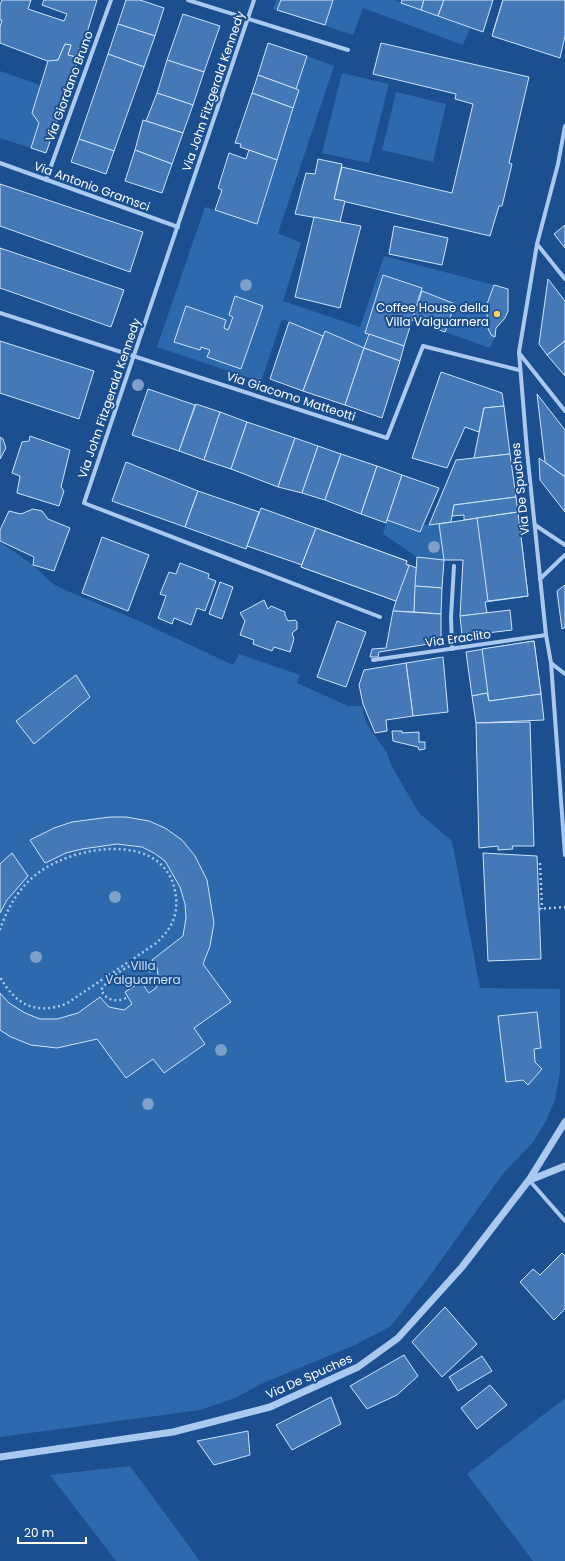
<svg xmlns="http://www.w3.org/2000/svg" width="565" height="1561" viewBox="0 0 565 1561" font-family="Poppins,sans-serif">
<rect width="100%" height="100%" fill="#1b4f8f"/>
<g fill="#2e69ad">
<path d="M276,0H394L470,28L463,45L363,8L353,35L273,9Z"/>
<path d="M307,56L334,66L278,233L301,243L283,301L360,327L384,256L494,285C488,299 479,328 495,337L490,348L445,332L454,304L422,291V287L383,275L364,348L326,331L323,336L282,319L261,382L157,347L205,207L257,223L293,108L299,90L296,89Z"/>
<path d="M0,71L40,85L32,113L39,123L31,148L0,138Z"/>
<path d="M342,73L389,84L369,163L322,153Z"/>
<path d="M396,92L446,104L433,162L382,150Z"/>
<path d="M387,520L420,532L424,525L439,524L444,560L417,557L383,534Z"/>
<path d="M0,542L33,565L53,584L65,590L139,621L233,665L239,654L300,675L297,683L348,706H362L366,723L387,753L391,765L419,813L452,841L480,988L560,989V1072L555,1100L546,1121L533,1142L502,1175L429,1277L391,1326L357,1344L261,1384L235,1398L200,1410L0,1437Z"/>
<path d="M565,1398V1561H533L467,1474Z"/>
<path d="M130,1466L200,1561H116L50,1475Z"/>
</g>
<g fill="#4478b7" stroke="#cfe3fa">
<path d="M2,0H31L28,9L64,21L67,14L42,5L44,0H97L82,49L79,48L76,57L68,55L71,45L65,44L58,60L50,62L0,43V27L2,20H0V5Z"/>
<path d="M126,0H140L164,8L155,36L118,24Z"/>
<path d="M281,0H333L325,25L277,10Z"/>
<path d="M402,0H424L421,10L401,3Z"/>
<path d="M424,0H444L438,16L421,10Z"/>
<path d="M444,0H493L483,32L438,16Z"/>
<path d="M503,0H565V8L551,50L493,32Z"/>
<path d="M503,0H565V36L560,58L492,36Z"/>
<path d="M183,14L220,26L204,72L167,60Z"/>
<path d="M118,24L155,36L144,67L108,54Z"/>
<path d="M268,43L307,56L296,89L258,75Z"/>
<path d="M381,43L529,77L509,163L512,164L502,206H499L490,236L334,199L342,167L452,193L473,104L455,99L456,94L373,74Z"/>
<path d="M65,44L71,45L68,55L76,57L79,48L82,49L46,153L31,148L39,123L32,113L48,61L58,60Z"/>
<path d="M108,54L144,67L114,151L79,139Z"/>
<path d="M167,60L204,72L193,105L157,93Z"/>
<path d="M258,75L299,90L293,108L252,93Z"/>
<path d="M157,93L193,105L183,133L146,121Z"/>
<path d="M252,93L293,108L277,160L240,147L241,144L235,143Z"/>
<path d="M143,120L183,133L172,164L135,150Z"/>
<path d="M79,139L114,151L106,174L71,162Z"/>
<path d="M135,150L172,164L162,193L125,181Z"/>
<path d="M249,150L277,160L257,224L215,210L222,190L218,188L229,153L246,159Z"/>
<path d="M318,159L342,164L334,199L345,201L340,222L295,214L306,173L315,174Z"/>
<path d="M0,184L143,232L130,272L0,226Z"/>
<path d="M314,217L361,226L340,308L295,297Z"/>
<path d="M565,225V248L554,234Z"/>
<path d="M394,226L448,238L442,265L389,254Z"/>
<path d="M0,248L124,290L111,327L0,288Z"/>
<path d="M383,275L422,288L404,346L365,333Z"/>
<path d="M548,279L565,301V341L547,355L539,344Z"/>
<path d="M494,285L508,289V311L505,318L496,328L495,337L491,335L487,326V304Z"/>
<path d="M422,291L455,304L445,332L412,320Z"/>
<path d="M235,296L263,306L241,369L207,357L210,350L201,347L200,350L174,342L186,306L226,320L224,328L228,330L233,317L229,315Z"/>
<path d="M289,322L323,336L303,391L270,379Z"/>
<path d="M325,331L364,348L345,405L303,391Z"/>
<path d="M369,334L404,346L400,361L364,348Z"/>
<path d="M0,341L94,371L79,419L0,393Z"/>
<path d="M565,341V376L547,355Z"/>
<path d="M364,348L400,361L382,418L345,405Z"/>
<path d="M441,372L502,393L504,406L484,408L479,432L465,427L447,468L412,458Z"/>
<path d="M148,389L195,405L179,451L132,435Z"/>
<path d="M537,394L565,430V477L545,462Z"/>
<path d="M196,404L220,412L204,460L179,451Z"/>
<path d="M504,406L510,454L474,458L484,408Z"/>
<path d="M220,412L247,422L231,469L204,460Z"/>
<path d="M247,422L295,438L278,487L231,469Z"/>
<path d="M30,436L70,450L61,487L64,491L59,506L17,493L20,476L12,473L22,442L29,441Z"/>
<path d="M0,437L3,439L6,448L0,459Z"/>
<path d="M295,438L318,446L302,493L278,487Z"/>
<path d="M318,446L341,454L325,500L302,493Z"/>
<path d="M341,454L377,466L361,514L325,500Z"/>
<path d="M510,454L516,497L454,505L451,522L429,525L456,460Z"/>
<path d="M539,458L565,477V512L540,480Z"/>
<path d="M126,462L198,491L185,527L112,501Z"/>
<path d="M377,466L402,475L386,523L361,514Z"/>
<path d="M402,475L439,488L420,532L387,520Z"/>
<path d="M198,491L259,512L246,549L185,527Z"/>
<path d="M516,497L518,512L464,520V515L452,516L454,505Z"/>
<path d="M261,508L316,528L302,565L247,546Z"/>
<path d="M33,509L42,511L48,519L70,528L54,571L33,565L34,557L0,541V530L9,511L21,514Z"/>
<path d="M518,512L528,596L485,602L487,613L460,616L463,560H444L439,524Z"/>
<path d="M518,512L528,596L488,601L477,518Z"/>
<path d="M316,528L407,561L406,564L417,568L414,612L393,611L396,601L301,567Z"/>
<path d="M316,528L407,561L406,564L409,566L396,601L301,567Z"/>
<path d="M102,537L149,555L128,611L82,593Z"/>
<path d="M417,557L444,560L442,588L415,586Z"/>
<path d="M180,563L209,574L208,578L216,581L205,611L197,608L191,625L174,618L172,624L158,618L166,596L160,594L169,572L176,574Z"/>
<path d="M220,582L233,587L222,619L209,614Z"/>
<path d="M565,585V627L562,629L557,591Z"/>
<path d="M415,586L442,588L441,614L414,612Z"/>
<path d="M264,600L268,609L271,606L285,612V615L288,621L295,620L297,622V629L292,633L294,639L290,652L274,647L272,651L253,644L254,640L240,635L245,621L240,613Z"/>
<path d="M510,610L512,630L462,636L460,616Z"/>
<path d="M393,611L441,614V642L379,652L378,657H370L372,649L386,648Z"/>
<path d="M337,621L366,632L346,687L317,677Z"/>
<path d="M534,641L541,694L489,701L487,693L472,696L466,652Z"/>
<path d="M534,641L541,694L489,701L482,649Z"/>
<path d="M443,657L448,712L413,716L406,663Z"/>
<path d="M406,663L413,716L386,720L387,731L375,733L363,704L359,685L364,670Z"/>
<path d="M76,675L90,697L34,744L16,721Z"/>
<path d="M487,693L489,701L541,694L544,720L476,723L472,696Z"/>
<path d="M530,722L534,846H512L513,849L498,850V846L479,848L476,723Z"/>
<path d="M392,731H402V733L419,732V742H425V749L419,750L418,747L393,741Z"/>
<path d="M110,817H126L149,821L165,828L182,840L195,856L207,880L214,923L210,946L203,964L231,1002L194,1028L205,1044L164,1073L153,1059L126,1078L97,1039L57,1048L31,1045L11,1037L0,1030V993L9,1003L25,1013L40,1019H57L78,1013L100,997L109,1007L124,1010L132,1004L125,992L141,982L149,993L156,988L159,981L157,968L152,960L183,936L186,918L185,904L180,887L165,861L154,853L142,847L117,844L82,849L66,853L45,863L30,840L54,828L72,822Z"/>
<path d="M12,853L28,876L7,900L0,913V864Z"/>
<path d="M483,853L537,856L541,959L488,961Z"/>
<path d="M537,1012L541,1048L534,1049L535,1062L542,1069L528,1085L523,1080L506,1082L498,1016Z"/>
<path d="M562,1253L565,1256V1309L554,1320L520,1282L533,1269L540,1275Z"/>
<path d="M445,1307L477,1344L442,1377L412,1342Z"/>
<path d="M404,1355L418,1376L397,1395L367,1409L350,1386Z"/>
<path d="M482,1356L492,1371L458,1391L449,1377Z"/>
<path d="M490,1385L507,1405L477,1429L461,1408Z"/>
<path d="M331,1397L341,1424L292,1450L276,1425Z"/>
<path d="M248,1431L250,1455L214,1465L197,1441Z"/>
</g>
<g fill="none" stroke-linecap="round" stroke-linejoin="round">
<g stroke="#a9c9ee" stroke-width="2.5" stroke-dasharray="2 3" stroke-linecap="butt">
<path d="M540,863L542,909"/>
<path d="M539,909L565,907"/>
<path d="M0,930C7,908 21,884 41,871C79,844 169,831 176,897C178,917 170,931 155,944L66,1004C35,1015 16,1005 0,977"/>
<path d="M126,998C116,1003 106,1000 101,990C112,974 127,966 145,960L150,972L147,982L143,985"/>
</g>
<g stroke="#a9c9ee" stroke-width="4">
<path d="M188,0L348,50"/>
<path d="M254,0L84,503L380,617"/>
<path d="M565,126L558,164L537,244L519,352L527,451L546,635L551,663L565,855"/>
<path d="M0,163L178,227"/>
<path d="M46,180L111,0"/>
<path d="M537,244L565,279"/>
<path d="M0,313L387,438L423,346L519,370"/>
<path d="M519,353L565,411"/>
<path d="M535,525L565,545"/>
<path d="M540,579L565,555"/>
<path d="M452,649L451,617L454,566"/>
<path d="M373,660L546,635"/>
<path d="M551,663L565,674"/>
<path d="M529,1180L565,1221"/>
</g>
<g stroke="#a9c9ee" stroke-width="7">
<path d="M530,1180L565,1166"/>
<path d="M0,1457L173,1432L270,1407L358,1367L398,1338L462,1267L529,1180L565,1122"/>
</g>
</g>
<g fill="#7ea0ca">
<circle cx="246" cy="285" r="6"/>
<circle cx="138" cy="385" r="6"/>
<circle cx="434" cy="547" r="6"/>
<circle cx="115" cy="897" r="6"/>
<circle cx="36" cy="957" r="6"/>
<circle cx="221" cy="1050" r="6"/>
<circle cx="148" cy="1104" r="6"/>
</g>
<circle fill="#ffd166" stroke="#1b4f8f" stroke-width="1.5" cx="497" cy="314" r="4"/>
<g text-anchor="middle" dominant-baseline="central" stroke-width="4" stroke-linejoin="round" paint-order="stroke">
<g font-size="12" fill="#fff" stroke="#1b4f8f">
<text transform="translate(69 86) rotate(-70)">Via Giordano Bruno</text>
<text transform="translate(213 91) rotate(-71)">Via John Fitzgerald Kennedy</text>
<text transform="translate(92 186) rotate(20)">Via Antonio Gramsci</text>
<text transform="translate(291 396) rotate(18)">Via Giacomo Matteotti</text>
<text transform="translate(109 398) rotate(-71)">Via John Fitzgerald Kennedy</text>
<text transform="translate(520 489) rotate(-96)">Via De Spuches</text>
<text transform="translate(458 638) rotate(-8)">Via Eraclito</text>
<text transform="translate(309 1376) rotate(-24)">Via De Spuches</text>
</g>
<g font-size="12" fill="#fff" stroke="#1b4f8f" text-anchor="end">
<text x="489" y="307">Coffee House della<tspan x="489" dy="14">Villa Valguarnera</tspan></text>
</g>
<g font-size="12" fill="#cfe3fa" stroke="#1b4f8f">
<text x="143" y="965">Villa<tspan x="143" dy="14">Valguarnera</tspan></text>
</g>
</g>
<path d="M18 1537v6h68v-6" fill="none" stroke="#ffffff" stroke-width="2"/>
<text x="24" y="1537" font-size="12" fill="#ffffff" stroke="#1b4f8f" stroke-width="3" paint-order="stroke">20 m</text>
</svg>
